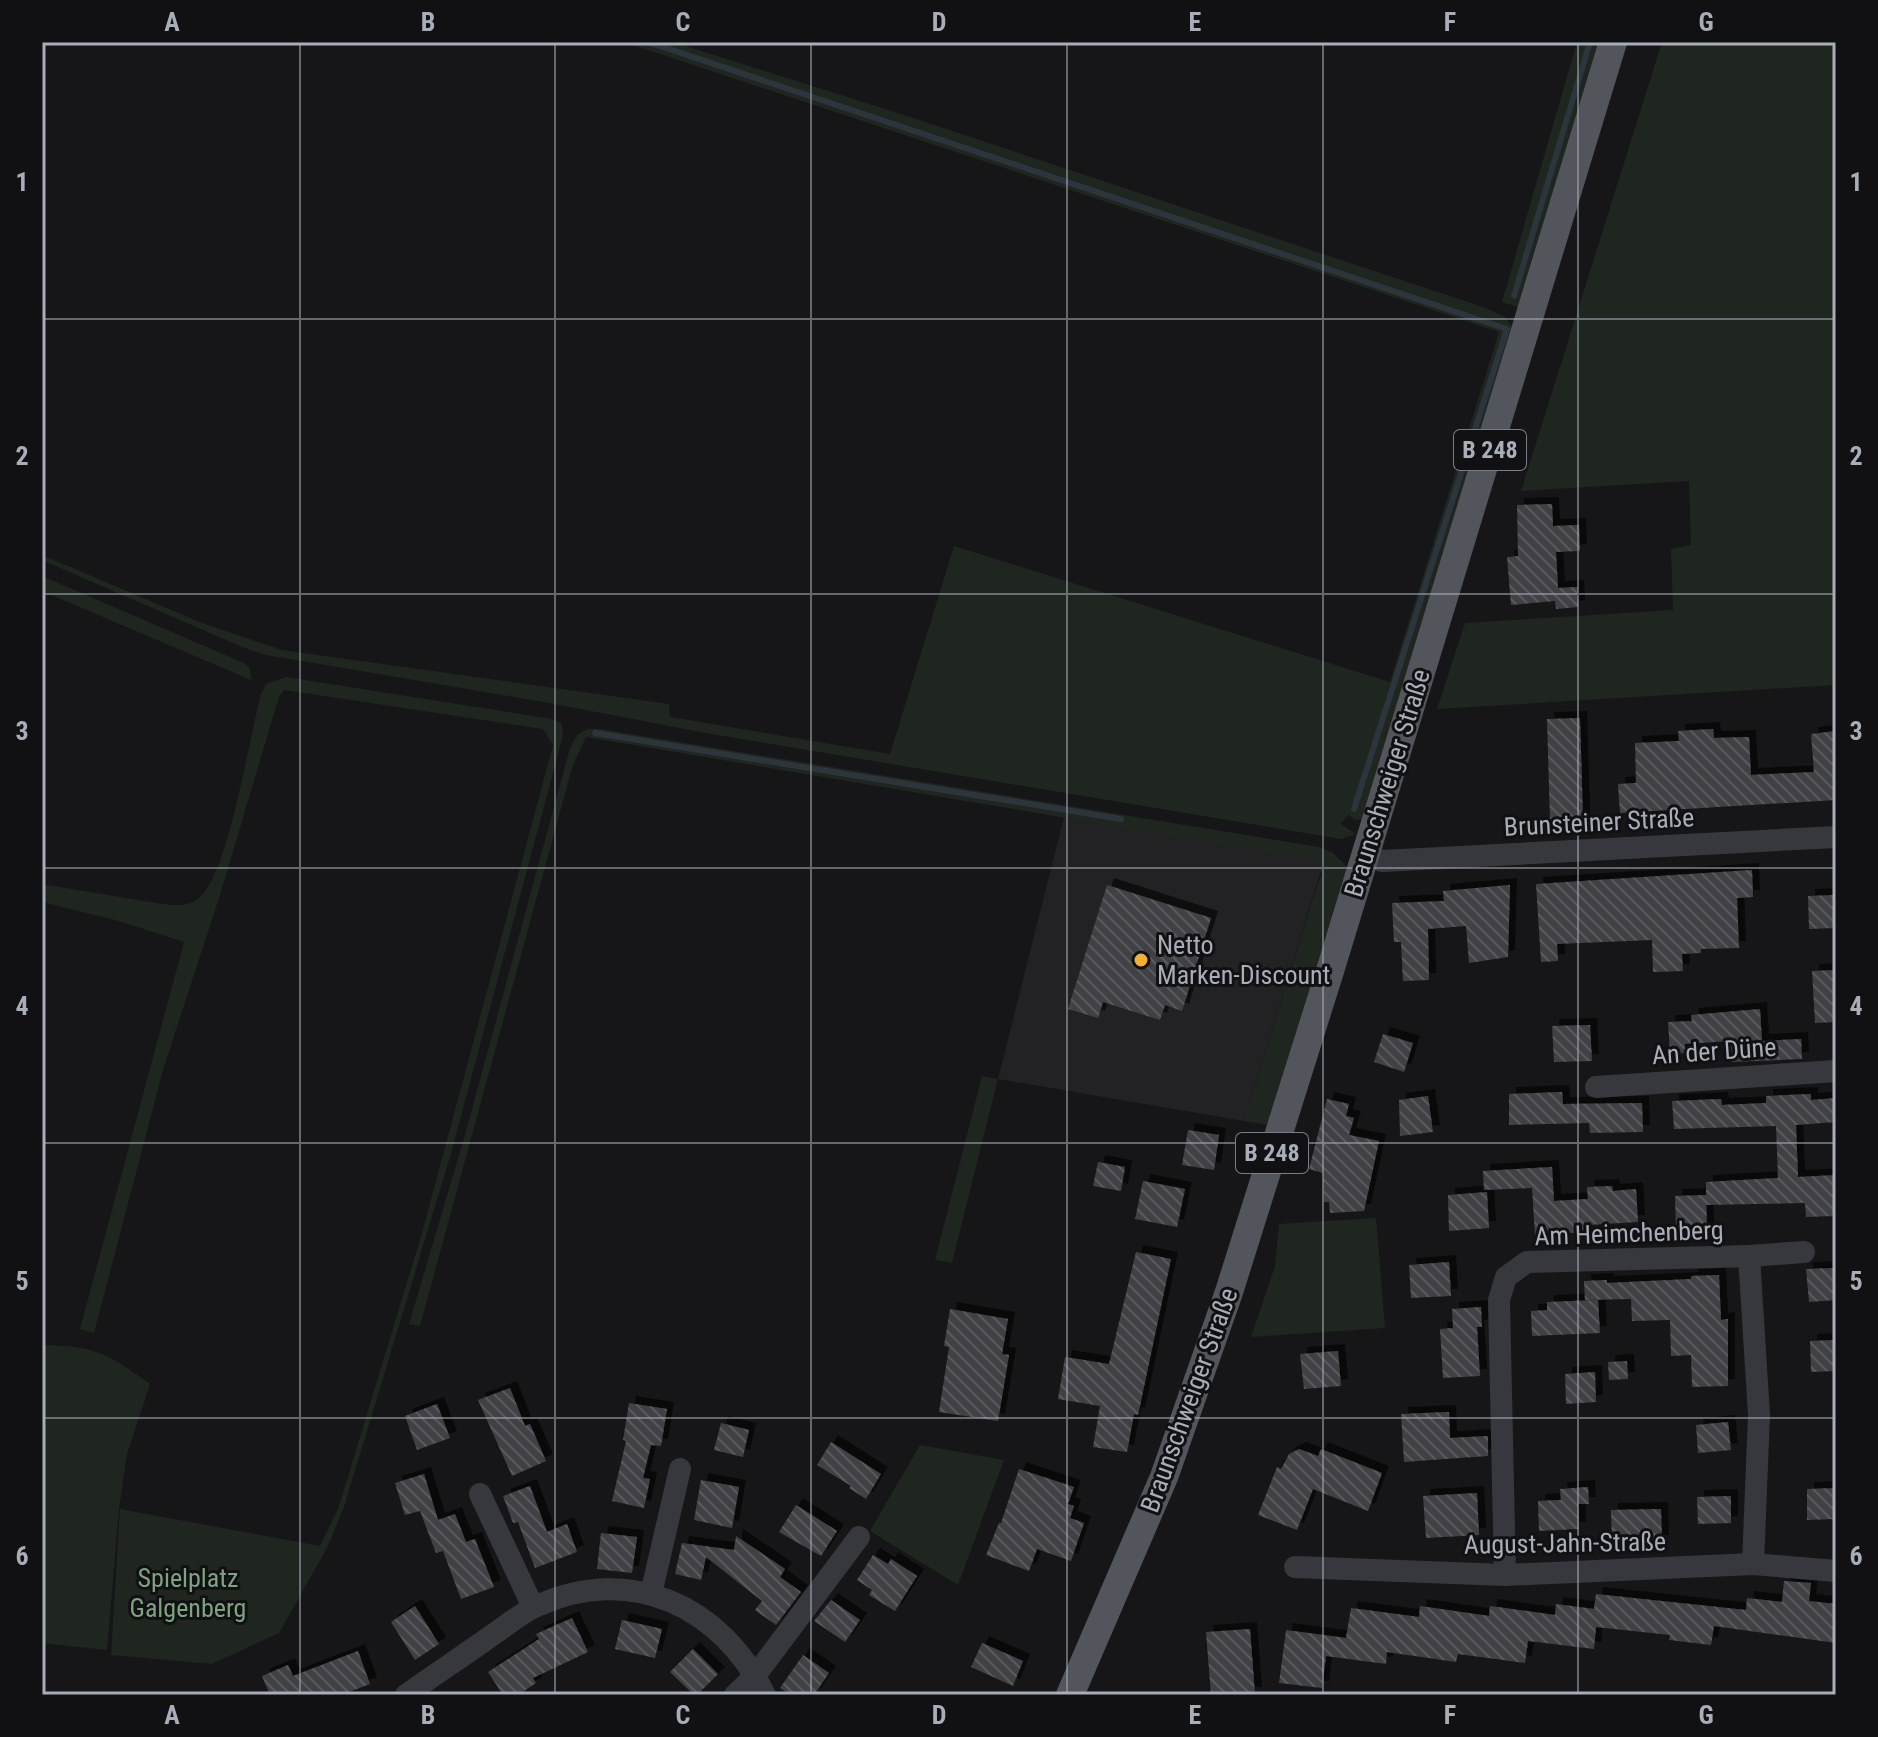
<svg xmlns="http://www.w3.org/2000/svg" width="1878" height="1737" viewBox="0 0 1878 1737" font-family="'Roboto Condensed',sans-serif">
<defs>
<pattern id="building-back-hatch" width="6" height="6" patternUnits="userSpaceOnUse" patternTransform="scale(2)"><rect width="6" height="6" fill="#404145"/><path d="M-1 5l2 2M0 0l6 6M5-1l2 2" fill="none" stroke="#595a5e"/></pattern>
<filter id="shadow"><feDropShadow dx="7" dy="-7" stdDeviation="0" flood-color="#0009"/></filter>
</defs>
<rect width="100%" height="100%" fill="#161618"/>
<path fill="#222225" d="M1064,817L1328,862L1320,874L1244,1121L998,1079Z"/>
<g fill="#1e261f">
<path d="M624,42H673L901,114L1483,307L1504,316L1513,327L1365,818L1356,820L1348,815L1341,824L1356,834L1341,839L711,734L544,702L266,655L242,647L42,560V555L202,623L282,650L669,704L670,717L890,754L954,546L1390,682L1499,332Z"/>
<path d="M1577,42H1602L1524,309L1502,302Z"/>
<path d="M1662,42H1836V685L1437,709L1465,623L1673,610L1671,549L1691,545L1689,481L1521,491Z"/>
<path d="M42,576L244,663L250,668L251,680L42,591Z"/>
<path d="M286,677L552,719L562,724L563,736L450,1157L344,1507L327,1548L279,1633L212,1664L111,1655L120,1509L320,1546L339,1506L422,1233L553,745L543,729L284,690L279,697L220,895L163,1070L94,1333L80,1329L184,942L119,921L42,902V884L162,904C175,905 187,907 198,899C229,875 249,737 261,694L266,684Z"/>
<path d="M588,729H600L1319,847L1333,853L1346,866V878L1268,1125L1244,1121L1316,889L1327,862L586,737L572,768L420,1326L409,1324L463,1142L570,748L577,735Z"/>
<path d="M982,1076L998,1079L952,1263L935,1260Z"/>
<path d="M1376,1218L1385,1328L1251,1337L1275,1266L1279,1224Z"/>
<path d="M42,1345C95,1346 107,1353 150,1384L127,1454L119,1509L107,1650L42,1643Z"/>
<path d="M920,1445L1004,1460L958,1585L870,1531Z"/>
</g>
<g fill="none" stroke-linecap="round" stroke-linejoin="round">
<g stroke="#2c353c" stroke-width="6">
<path d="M648,42L1507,329L1354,809"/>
<path d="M1514,296L1590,42"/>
<path d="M595,733L1121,819"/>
</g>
</g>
<g fill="url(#building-back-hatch)" filter="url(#shadow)">
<path d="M1552,504L1553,526L1579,525L1580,551L1556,552L1558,588L1577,587L1578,607L1556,609L1555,601L1511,605L1507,557L1518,556L1517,505Z"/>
<path d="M1580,718L1583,820L1550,821L1547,719Z"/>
<path d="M1713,729L1714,738L1749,737L1751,775L1814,772L1811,734L1836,731V800L1620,813L1618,784L1636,783L1635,743L1679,741L1678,731Z"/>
<path d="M1752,870L1753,897L1737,898L1739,948L1701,949V953L1682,954L1683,971L1653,972L1652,940L1557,944L1558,961L1541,962L1536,884Z"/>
<path d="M1107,885L1211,918L1182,1011L1165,1005L1160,1020L1103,1002L1098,1018L1068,1009Z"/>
<path d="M1510,885L1508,957L1469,963L1466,926L1428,929L1429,980L1403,981L1401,942H1394L1392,903L1444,901L1443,891Z"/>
<path d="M1836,895V928L1809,929L1808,896Z"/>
<path d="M1836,970V1022L1815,1023L1812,971Z"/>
<path d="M1760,1009L1762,1041L1801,1039L1802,1059L1731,1062L1730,1041L1685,1044V1053L1670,1054L1668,1022L1692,1021L1691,1015Z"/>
<path d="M1590,1025L1592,1061L1554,1062L1552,1026Z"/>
<path d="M1383,1034L1413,1043L1404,1072L1374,1062Z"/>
<path d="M1562,1092L1563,1104L1642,1103L1643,1132L1590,1133L1589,1123L1509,1125V1094Z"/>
<path d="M1811,1094V1100L1836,1098V1122L1796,1125L1798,1177L1836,1175V1216L1806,1217L1805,1203L1706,1205V1182L1778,1178L1776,1126L1674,1129L1672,1101L1721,1099L1722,1105L1766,1103V1096Z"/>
<path d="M1428,1096L1433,1132L1400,1136L1399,1100Z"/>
<path d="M1327,1099L1349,1104L1346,1116L1354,1118L1349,1135L1379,1141L1364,1211L1330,1213L1329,1202H1324L1323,1173L1309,1169Z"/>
<path d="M1188,1130L1219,1135L1214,1170L1182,1165Z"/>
<path d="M1098,1162L1125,1167L1121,1191L1093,1186Z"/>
<path d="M1552,1167L1554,1201L1588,1199L1587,1187L1612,1186L1613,1191L1636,1189L1638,1222L1588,1225V1232L1535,1235L1532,1188L1484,1190L1483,1171Z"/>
<path d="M1143,1181L1185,1189L1177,1227L1135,1219Z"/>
<path d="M1487,1192L1489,1228L1449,1231L1448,1195Z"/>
<path d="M1706,1195L1707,1230L1676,1231L1675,1196Z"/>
<path d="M1136,1252L1171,1259L1138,1415L1134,1414L1127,1452L1093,1447L1100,1406L1058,1399L1065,1357L1109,1364Z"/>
<path d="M1449,1262L1451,1296L1411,1298L1409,1265Z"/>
<path d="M1836,1268V1300L1809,1302L1806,1269Z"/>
<path d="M1719,1275L1721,1320L1728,1319V1386L1692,1387L1691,1355L1671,1356L1670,1320L1632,1321L1631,1299L1585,1300L1584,1281L1607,1280V1283L1691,1279V1276Z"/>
<path d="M1598,1300L1600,1333L1532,1336L1531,1311L1547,1310V1302Z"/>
<path d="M1481,1307L1482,1327H1477L1480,1376L1443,1378L1440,1329L1453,1328L1452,1309Z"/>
<path d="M950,1309L1008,1319L1002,1354L1009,1355L998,1421L939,1412L949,1347L944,1346Z"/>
<path d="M1836,1340V1371L1811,1372L1810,1341Z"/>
<path d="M1338,1351L1341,1386L1304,1389L1300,1354Z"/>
<path d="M1627,1361L1628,1379L1609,1380L1608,1362Z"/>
<path d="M1595,1372L1596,1402L1566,1404L1565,1374Z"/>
<path d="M510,1388L525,1426L530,1424L546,1461L512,1476L478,1400Z"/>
<path d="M629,1403L667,1409L661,1446L651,1445L643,1478L650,1479L644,1508L612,1501L626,1441L623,1440Z"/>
<path d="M437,1404L450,1438L417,1450L405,1416Z"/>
<path d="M1449,1412L1450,1438L1488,1436V1456L1404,1462L1401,1414Z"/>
<path d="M1728,1422L1731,1450L1698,1453L1696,1425Z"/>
<path d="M721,1423L749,1430L743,1457L714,1450Z"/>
<path d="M831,1442L881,1474L866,1499L849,1488L851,1486L817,1465Z"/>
<path d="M1299,1449L1318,1456L1321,1449L1382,1473L1368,1511L1313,1489L1297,1530L1258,1515L1277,1467L1281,1469L1289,1454Z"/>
<path d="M1019,1469L1074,1487L1068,1504L1074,1506L1070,1518L1084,1523L1071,1561L1037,1549L1029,1571L986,1555L999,1523H1001Z"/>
<path d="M424,1474L438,1520L455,1514L466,1542L475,1539L494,1587L461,1599L443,1551L436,1553L420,1511L405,1515L395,1483Z"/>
<path d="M701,1480L739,1487L732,1528L694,1520Z"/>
<path d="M530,1486L547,1532L567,1524L577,1552L535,1568L518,1522L513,1523L503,1496Z"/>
<path d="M1588,1487L1589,1504H1578L1579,1529L1539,1531L1538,1501L1561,1500L1560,1489Z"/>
<path d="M1836,1488V1519L1807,1520V1489Z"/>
<path d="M1477,1493L1479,1535L1426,1538L1423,1496Z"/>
<path d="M1731,1496V1523L1698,1524L1697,1497Z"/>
<path d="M796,1505L837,1531L821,1556L779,1532Z"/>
<path d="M1661,1509L1662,1542L1612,1544L1611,1510Z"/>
<path d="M601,1533L637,1537L632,1573L597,1569Z"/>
<path d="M736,1536L785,1569L780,1577L801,1592L776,1625L755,1610L762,1601L706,1557L701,1580L675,1574L682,1543L734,1550Z"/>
<path d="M873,1555L888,1564L891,1559L917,1576L895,1611L869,1595L872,1590L857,1580Z"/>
<path d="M1784,1581L1811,1583L1809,1601L1836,1604V1643L1714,1626L1711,1645L1669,1640L1670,1635L1596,1627L1594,1649L1528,1641L1525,1663L1458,1654L1456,1662L1387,1652L1386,1664L1326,1656L1322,1688L1279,1683L1286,1630L1346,1638L1351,1608L1419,1617L1420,1606L1489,1616L1490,1606L1555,1615L1556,1604L1594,1609L1596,1594L1746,1610L1747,1598L1782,1602Z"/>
<path d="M831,1600L860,1620L845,1642L814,1621Z"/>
<path d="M415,1606L439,1644L415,1660L391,1622Z"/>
<path d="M572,1618L588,1652L533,1678L536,1683L518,1695H503L488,1672L539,1639L536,1634Z"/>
<path d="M622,1620L662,1629L655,1658L615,1649Z"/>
<path d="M1250,1629L1255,1694L1211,1695L1206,1632Z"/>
<path d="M982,1643L1023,1661L1013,1686L971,1667Z"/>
<path d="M693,1649L718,1674L697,1695H694L670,1672Z"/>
<path d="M358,1651L370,1684L341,1695H270L262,1676L288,1665L293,1676Z"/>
<path d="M803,1655L829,1673L814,1695H791L780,1688Z"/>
</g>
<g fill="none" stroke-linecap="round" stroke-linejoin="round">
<g stroke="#37383d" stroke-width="22">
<path d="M1365,857L1383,861L1836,837"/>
<path d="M1596,1087L1836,1071"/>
<path d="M1749,1256L1804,1252"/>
<path d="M480,1494L533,1607"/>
<path d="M1295,1567L1505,1575L1753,1564L1836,1571"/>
<path d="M1505,1575L1499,1300L1506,1277L1527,1262L1749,1256L1759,1415L1753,1564"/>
<path d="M651,1594L680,1469"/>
<path d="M406,1695C434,1675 463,1656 491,1636C506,1626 521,1613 537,1606C630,1563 722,1606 765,1695"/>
<path d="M735,1695L755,1676L859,1537"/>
</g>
<path stroke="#53555c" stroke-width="28" d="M1070,1695L1164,1477L1229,1292L1330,971L1613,42"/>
</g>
<path fill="none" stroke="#a8adb8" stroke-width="2" stroke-opacity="0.55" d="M300,42V1695M555,42V1695M811,42V1695M1067,42V1695M1323,42V1695M1578,42V1695M42,319H1836M42,594H1836M42,868H1836M42,1143H1836M42,1418H1836"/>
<circle fill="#f2b134" stroke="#111113" stroke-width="3" cx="1141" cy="960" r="8"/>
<g text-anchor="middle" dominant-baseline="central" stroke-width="6" stroke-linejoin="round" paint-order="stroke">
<g fill="#111113" stroke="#7b7e86" stroke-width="2">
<rect x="1454" y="430" width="72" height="40" rx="6"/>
<rect x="1236" y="1133" width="72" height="40" rx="6"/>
</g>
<g font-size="24" font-weight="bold" fill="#a8adb8">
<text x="1490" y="450">B 248</text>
<text x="1272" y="1153">B 248</text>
</g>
<g font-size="26" fill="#a8adb8" stroke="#111113">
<text transform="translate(1387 783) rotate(-73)">Braunschweiger Straße</text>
<text transform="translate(1599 822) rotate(-3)">Brunsteiner Straße</text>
<text transform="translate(1714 1051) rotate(-4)">An der Düne</text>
<text transform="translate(1629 1233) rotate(-2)">Am Heimchenberg</text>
<text transform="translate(1189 1400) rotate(-70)">Braunschweiger Straße</text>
<text transform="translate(1565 1543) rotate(-1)">August-Jahn-Straße</text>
</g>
<g font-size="26" fill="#a8adb8" stroke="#111113" text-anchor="start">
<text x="1157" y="945">Netto<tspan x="1157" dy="30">Marken-Discount</tspan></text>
</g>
<g font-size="26" fill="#7fa381" stroke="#111113">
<text x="188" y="1578">Spielplatz<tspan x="188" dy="30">Galgenberg</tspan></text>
</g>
</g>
<rect width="1878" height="1737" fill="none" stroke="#111113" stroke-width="88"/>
<rect x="44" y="44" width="1790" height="1649" fill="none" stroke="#a8adb8" stroke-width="3"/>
<g font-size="26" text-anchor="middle" font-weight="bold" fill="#a8adb8">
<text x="172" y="31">A</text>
<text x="428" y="31">B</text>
<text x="683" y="31">C</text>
<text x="939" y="31">D</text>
<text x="1195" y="31">E</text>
<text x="1450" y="31">F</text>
<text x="1706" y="31">G</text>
<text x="22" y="191">1</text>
<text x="1856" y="191">1</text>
<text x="22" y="465">2</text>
<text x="1856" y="465">2</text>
<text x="22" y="740">3</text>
<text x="1856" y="740">3</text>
<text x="22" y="1015">4</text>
<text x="1856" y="1015">4</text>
<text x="22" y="1290">5</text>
<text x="1856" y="1290">5</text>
<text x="22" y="1565">6</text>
<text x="1856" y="1565">6</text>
<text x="172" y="1724">A</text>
<text x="428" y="1724">B</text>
<text x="683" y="1724">C</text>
<text x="939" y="1724">D</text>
<text x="1195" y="1724">E</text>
<text x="1450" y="1724">F</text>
<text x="1706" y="1724">G</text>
</g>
</svg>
